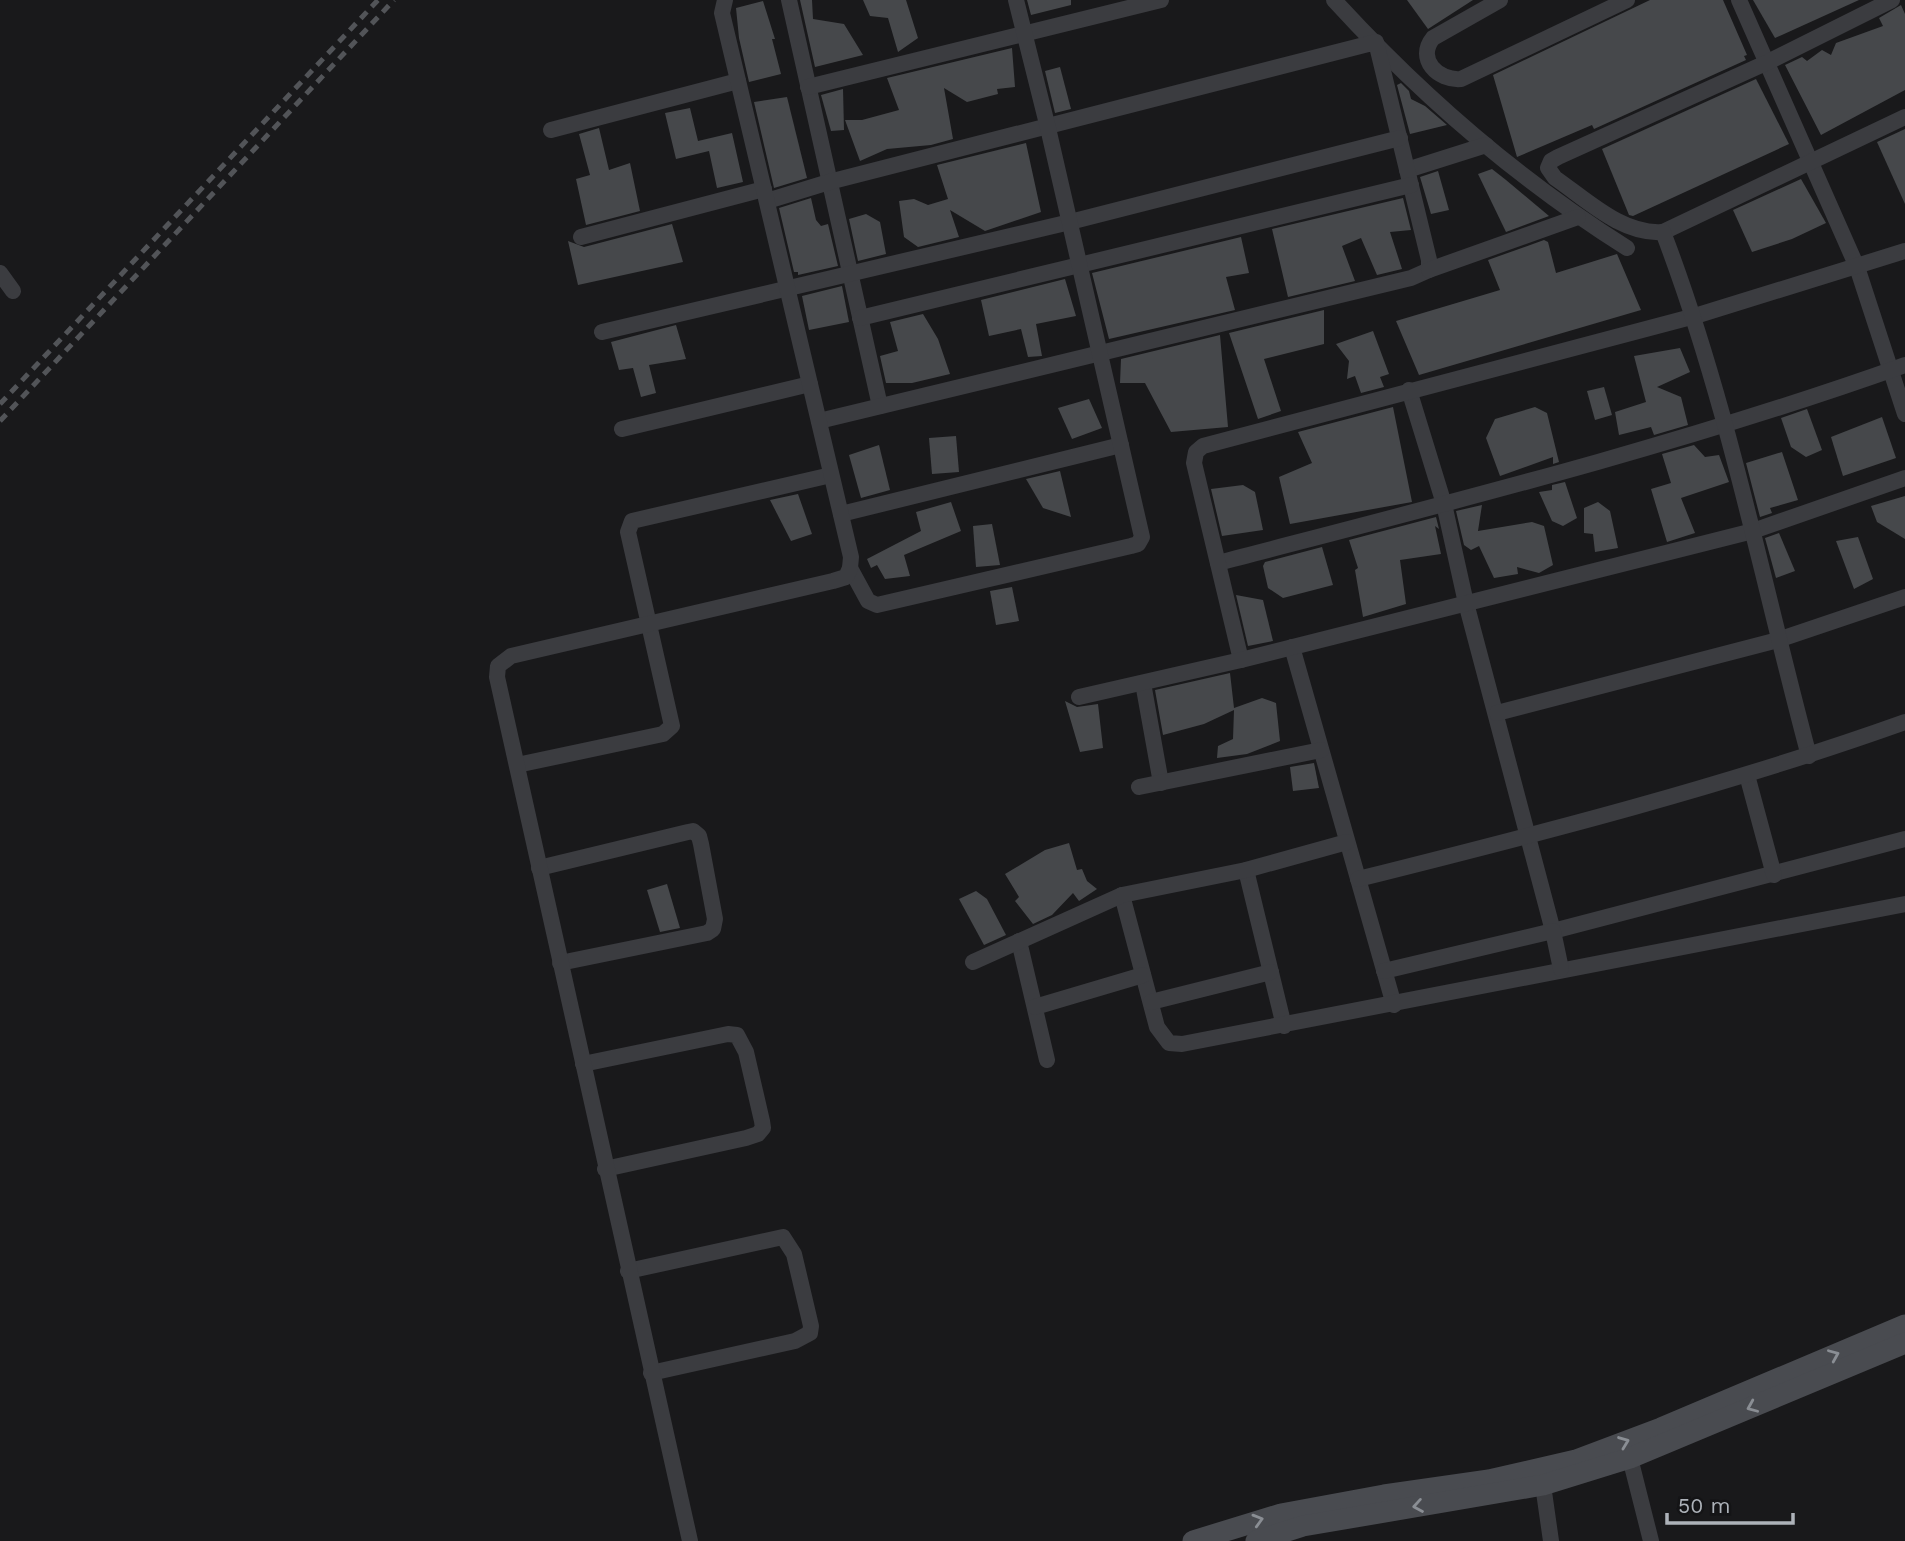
<svg xmlns="http://www.w3.org/2000/svg" width="1905" height="1541" viewBox="0 0 1905 1541" font-family="'Work Sans',sans-serif">
<rect width="100%" height="100%" fill="#19191b"/>
<g fill="#46484b">
<path d="M800,0H812L813,19L844,24L863,55L815,67Z"/>
<path d="M863,0H906L918,38L898,52L888,18L870,16Z"/>
<path d="M1027,0H1071V5L1031,15Z"/>
<path d="M1407,0H1473L1428,29Z"/>
<path d="M1650,0H1723L1747,55L1744,56L1746,60L1594,129L1592,125L1517,157L1493,75Z"/>
<path d="M1753,0H1859L1775,38Z"/>
<path d="M763,1L775,39H772L781,74L749,82L739,38L736,8Z"/>
<path d="M1901,5L1905,14V90L1821,135L1785,65L1802,57L1807,61L1822,50L1831,55L1836,43L1883,26L1879,18Z"/>
<path d="M1012,48L1015,87L997,89L998,94L967,102L944,88L953,139L931,145L887,149L860,161L845,120H862L899,110L887,78Z"/>
<path d="M1060,67L1071,109L1055,113L1045,71Z"/>
<path d="M1756,79L1789,144L1633,216L1629,215L1602,149Z"/>
<path d="M1401,83L1409,91L1411,99L1425,106L1447,125L1410,134L1397,85Z"/>
<path d="M843,89L844,130L831,131L821,95Z"/>
<path d="M787,97L807,178L774,188L754,102Z"/>
<path d="M690,108L698,141L732,133L743,182L717,188L709,151L676,159L665,113Z"/>
<path d="M599,128L609,170L630,163L640,211L586,225L576,179L590,175L579,134Z"/>
<path d="M1905,129V204L1877,142Z"/>
<path d="M1026,143L1041,212L985,231L950,210L959,237L918,247L904,237L899,201L914,199L928,205L948,199L937,165Z"/>
<path d="M1492,169L1506,180L1549,216L1506,232L1478,174Z"/>
<path d="M1438,171L1449,210L1431,214L1420,177Z"/>
<path d="M1801,179L1826,223L1792,239L1752,252L1733,210Z"/>
<path d="M811,198L816,220L821,226L828,224L838,266L798,275V272H794L779,208Z"/>
<path d="M1403,198L1411,230L1390,232L1402,269L1377,275L1361,238L1342,246L1355,281L1288,297L1272,229Z"/>
<path d="M866,214L880,222L886,254L858,261L849,219Z"/>
<path d="M672,224L683,262L578,285L568,241L584,247Z"/>
<path d="M1241,237L1249,273L1226,277L1235,310L1109,339L1092,273Z"/>
<path d="M1544,240L1548,242L1556,273L1617,254L1641,310L1419,375L1396,321L1500,290L1488,260Z"/>
<path d="M1065,279L1076,316L1036,324L1042,356L1028,357L1021,329L989,336L981,300Z"/>
<path d="M842,286L849,322L809,330L802,296Z"/>
<path d="M1324,310V344L1264,359L1281,411L1258,419L1229,333Z"/>
<path d="M923,314L938,339L950,374L912,383H886L880,356L898,351L890,322Z"/>
<path d="M676,325L686,359L649,365L656,393L641,397L633,368L619,370L611,342Z"/>
<path d="M1373,331L1389,374L1380,377L1384,387L1361,393L1355,376L1347,379L1349,361L1336,344Z"/>
<path d="M1220,335L1228,427L1171,432L1145,383H1120L1121,359Z"/>
<path d="M1680,348L1690,372L1657,387L1681,397L1688,425L1654,435L1651,427L1619,435L1615,412L1646,402L1634,356Z"/>
<path d="M1604,387L1612,415L1595,420L1587,391Z"/>
<path d="M1089,399L1102,428L1072,439L1058,408Z"/>
<path d="M1393,407L1412,502L1290,524L1279,477L1312,463L1298,432Z"/>
<path d="M1535,407L1547,413L1559,462L1553,464V457L1500,476L1486,438L1495,419Z"/>
<path d="M1807,409L1822,450L1806,457L1791,447L1781,418Z"/>
<path d="M1882,417L1896,458L1843,476L1831,437Z"/>
<path d="M956,436L959,472L932,474L929,438Z"/>
<path d="M879,445L890,490L861,498L849,455Z"/>
<path d="M1694,445L1705,457L1719,455L1729,482L1681,498L1695,533L1667,542L1651,489L1671,483L1662,454Z"/>
<path d="M1782,452L1798,500L1770,508L1772,513L1760,517L1746,463Z"/>
<path d="M1060,471L1071,517L1043,508L1026,479Z"/>
<path d="M1565,482L1577,518L1563,526L1552,521L1539,492L1552,490V485Z"/>
<path d="M1243,485L1255,492L1263,530L1222,536L1211,489Z"/>
<path d="M798,494L812,534L791,541L770,500Z"/>
<path d="M1905,496V539L1877,522L1871,506Z"/>
<path d="M951,502L961,531L904,555L910,576L885,579L877,565L871,568L867,559L921,531L916,512Z"/>
<path d="M1598,502L1610,511L1618,548L1595,552L1593,534L1584,533V508Z"/>
<path d="M1482,505L1478,531L1532,522L1544,526L1553,565L1539,573L1517,567L1518,574L1494,578L1479,546L1471,550L1464,545L1456,511Z"/>
<path d="M1436,517L1439,529L1435,526L1441,554L1400,560L1406,604L1363,617L1355,570L1358,568L1349,540Z"/>
<path d="M992,524L1000,565L976,567L973,526Z"/>
<path d="M1779,533L1795,571L1776,578L1765,538Z"/>
<path d="M1858,537L1873,579L1854,589L1836,541Z"/>
<path d="M1322,547L1333,585L1283,598L1268,588L1263,566L1265,562Z"/>
<path d="M1012,587L1019,621L996,625L990,591Z"/>
<path d="M1236,595L1263,600L1273,641L1248,646Z"/>
<path d="M1230,673L1234,708L1262,698L1276,703L1280,741L1247,754L1217,758L1218,746L1233,739L1234,710L1204,724L1163,735L1155,690Z"/>
<path d="M1065,701L1077,707L1098,704L1103,748L1080,752Z"/>
<path d="M1314,763L1319,788L1293,791L1290,767Z"/>
<path d="M1069,843L1077,870L1082,869L1087,881L1097,889L1079,901L1073,893L1052,915L1033,924L1015,901L1019,897L1005,874L1045,850Z"/>
<path d="M667,884L680,928L660,932L647,890Z"/>
<path d="M976,891L987,899L1006,935L984,945L959,899Z"/>
</g>
<g fill="none" stroke-linecap="round" stroke-linejoin="round">
<g stroke="#3b3c40" stroke-width="16">
<path d="M789,0L880,406"/>
<path d="M1334,0C1420,94 1519,180 1627,248"/>
<path d="M1500,0L1433,38C1416,59 1438,81 1461,79L1627,0"/>
<path d="M1739,0L1857,267L1905,414"/>
<path d="M808,87L1161,0"/>
<path d="M551,130L738,81"/>
<path d="M1407,170L1486,145"/>
<path d="M767,201L829,182L1376,42L1429,260V270L1411,278L819,421"/>
<path d="M1663,232L1905,117"/>
<path d="M581,237L764,189"/>
<path d="M1429,270L1578,217"/>
<path d="M0,273L13,291"/>
<path d="M860,318L1411,185"/>
<path d="M602,332L1070,222L1400,138"/>
<path d="M1409,390L1444,504L1466,603L1553,931L1905,839"/>
<path d="M622,429L810,384"/>
<path d="M841,514L1121,445"/>
<path d="M1218,563C1448,503 1681,445 1905,365"/>
<path d="M850,568L868,601L877,605L1131,546L1138,544L1142,537L1048,128L1016,0"/>
<path d="M1292,647L1394,1005"/>
<path d="M1241,660L1194,463L1196,452L1203,446L1695,316L1905,251"/>
<path d="M1143,683L1161,783"/>
<path d="M1079,697L1241,660L1753,531L1905,478"/>
<path d="M1497,713L1778,640L1905,597"/>
<path d="M1809,756C1762,581 1728,402 1663,232C1622,235 1587,200 1555,178L1548,168L1551,161L1558,157L1768,62L1892,0"/>
<path d="M517,765L663,734L672,726L628,532L632,521L831,475"/>
<path d="M1747,775L1774,875"/>
<path d="M1139,787L1321,750"/>
<path d="M539,868L688,832L693,831L699,836L701,844L715,919L713,929L707,933L560,963"/>
<path d="M1246,870L1284,1026"/>
<path d="M1358,879C1542,833 1726,786 1905,722"/>
<path d="M1122,895L1157,1027L1169,1043L1182,1044L1905,904"/>
<path d="M1019,941L1047,1060"/>
<path d="M973,962L1122,895L1246,870L1347,842"/>
<path d="M1384,971L1553,931L1561,969"/>
<path d="M1151,1002L1271,972"/>
<path d="M1035,1007L1143,975"/>
<path d="M583,1064L728,1034L737,1035L746,1052L762,1121L763,1128L758,1134L746,1138L605,1169"/>
<path d="M628,1271L783,1237L794,1254L811,1326L810,1333L795,1341L651,1373"/>
<path d="M1630,1458L1651,1541"/>
<path d="M1543,1485L1551,1541"/>
<path d="M690,1541L497,677L498,666L511,656L833,581L846,577L850,568L851,557L722,13L725,0"/>
</g>
<g stroke="#494b50" stroke-width="21">
<path d="M1193,1541L1281,1514L1384,1495L1489,1480L1576,1460L1661,1428L1905,1325"/>
<path d="M1256,1541L1303,1526L1543,1485L1630,1458L1905,1343"/>
</g>
<g stroke="#525458" stroke-width="5" stroke-dasharray="9 7" stroke-linecap="butt">
<path d="M0,404L378,0"/>
<path d="M0,421L394,0"/>
</g>
</g>
<defs><path id="oneway-chevron" d="M-2-3.5L2.5 0L-2 3.5" fill="none" stroke-width="1.6" stroke-linecap="round" stroke-linejoin="round" transform="scale(1.75)"/></defs>
<g stroke="#8a8e94">
<use href="#oneway-chevron" transform="translate(1834 1355) rotate(-23)"/>
<use href="#oneway-chevron" transform="translate(1752 1407) rotate(157)"/>
<use href="#oneway-chevron" transform="translate(1624 1442) rotate(-21)"/>
<use href="#oneway-chevron" transform="translate(1418 1506) rotate(170)"/>
<use href="#oneway-chevron" transform="translate(1258 1520) rotate(-16)"/>
</g>
<path d="M1667 1513v10h126v-10" fill="none" stroke="#adb2b9" stroke-width="3.5"/>
<text x="1678" y="1513" font-size="21" fill="#adb2b9" stroke="#141416" stroke-width="5" paint-order="stroke">50 m</text>
</svg>
